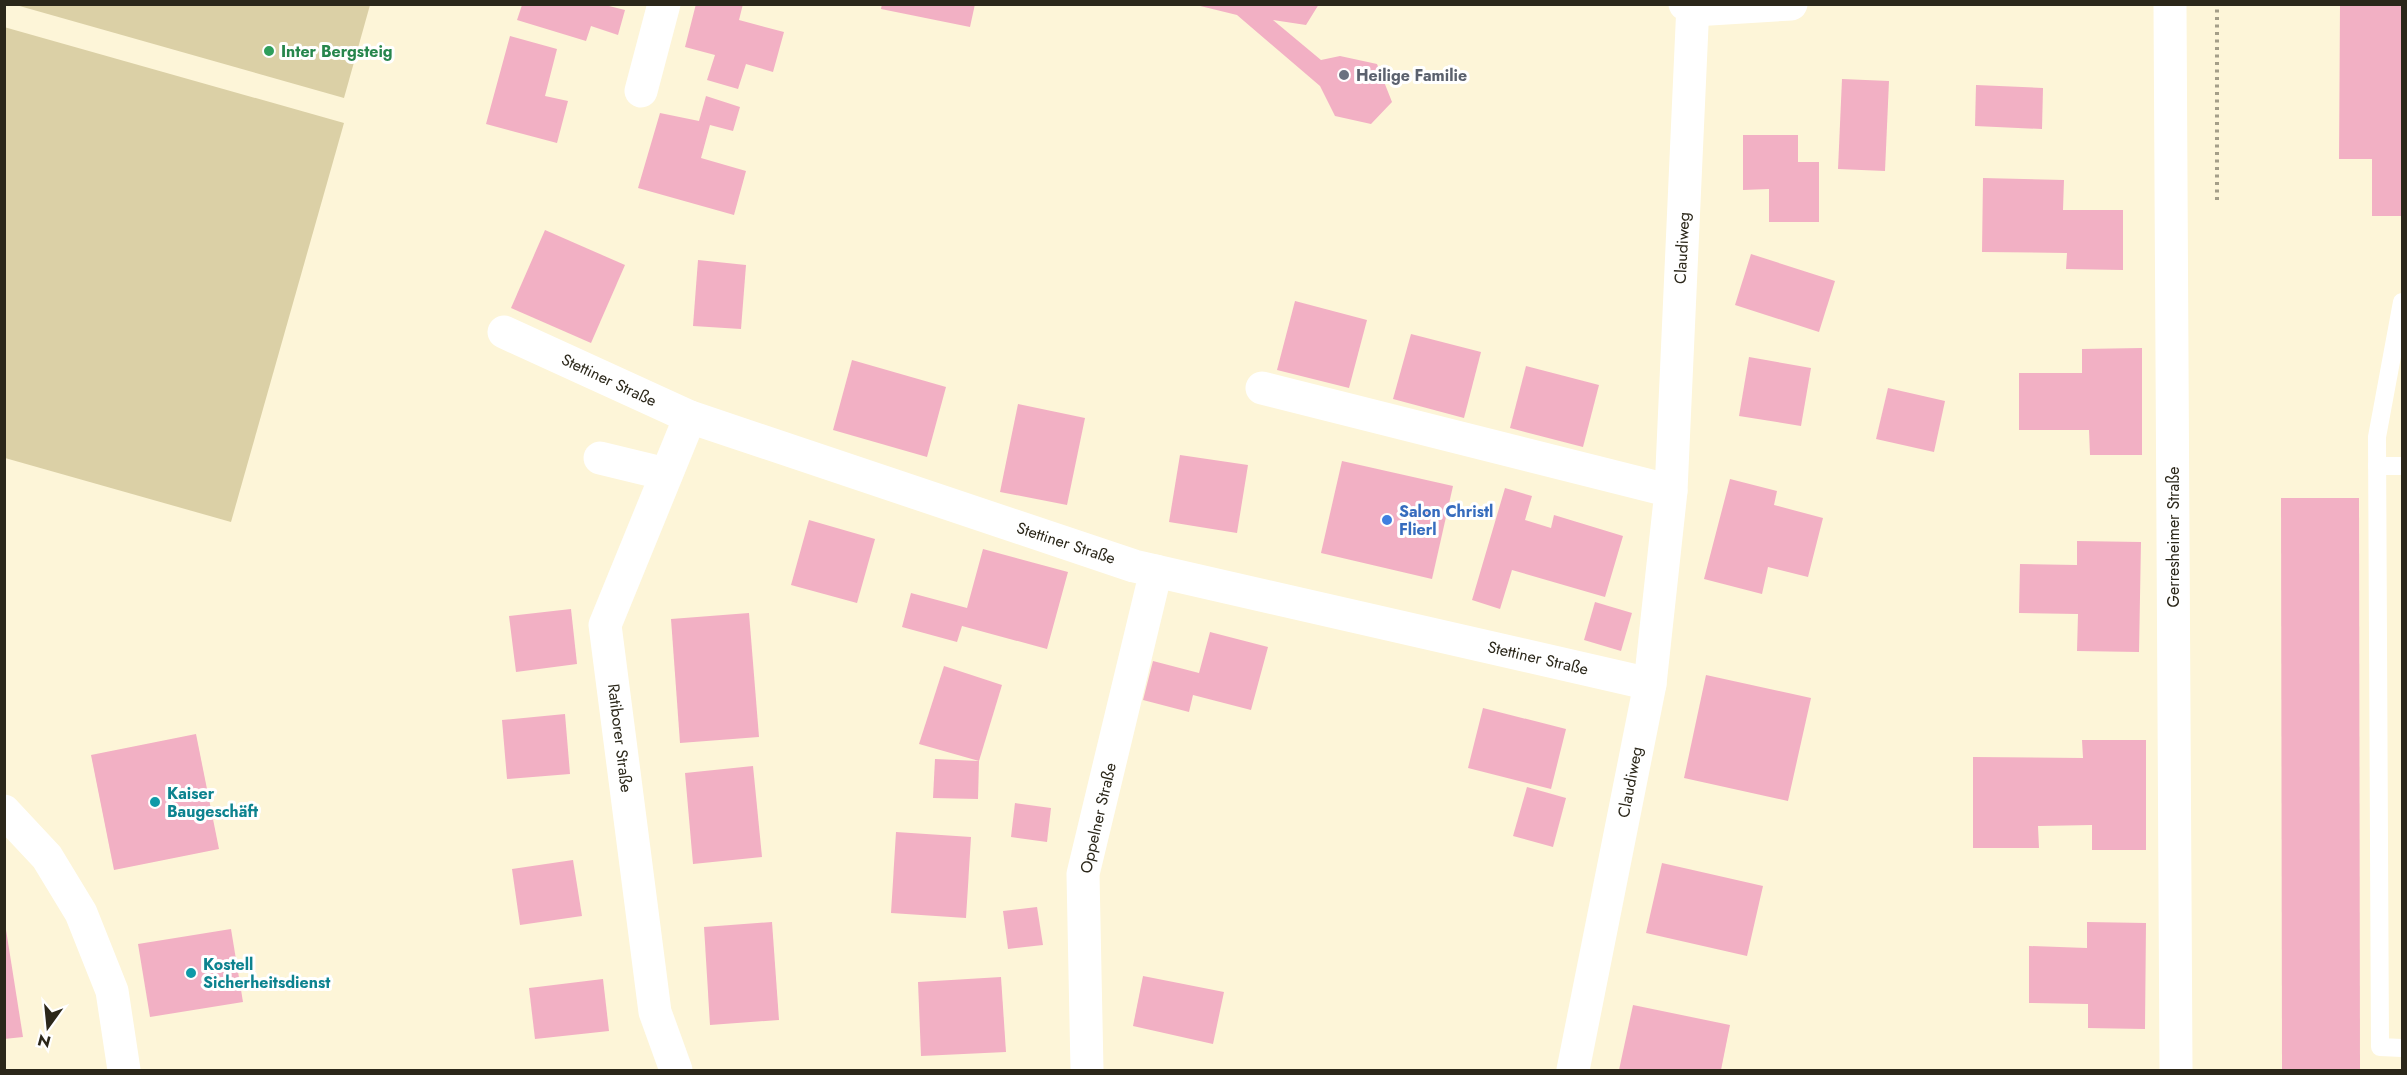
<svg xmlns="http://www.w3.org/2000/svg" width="2407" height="1075" viewBox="0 0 2407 1075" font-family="Jost,sans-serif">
<rect width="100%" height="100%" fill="#fdf5d8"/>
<g fill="#dbd0a6">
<path d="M16,5L370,4V5L344,98Z"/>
<path d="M4,27L344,123L231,522L5,458Z"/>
</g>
<g fill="#f2b0c4">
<path d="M696,4H743L739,20L784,32L773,72L746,64L738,89L707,80L715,55L685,47Z"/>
<path d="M882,4H975L970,27L881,9Z"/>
<path d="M1192,4H1319L1306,25L1273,20L1321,60L1340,56L1377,64L1392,102L1371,124L1335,116L1320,86L1237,15Z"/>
<path d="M2340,4H2402V216H2372V159H2339Z"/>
<path d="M522,5H605L625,10L618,35L591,26L586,41L517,20Z"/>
<path d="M510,36L557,49L545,96L568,101L557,143L486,124Z"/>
<path d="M1842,79L1889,81L1885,171L1838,169Z"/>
<path d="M1976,85L2043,88L2042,129L1975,126Z"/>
<path d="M706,96L740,107L733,131L710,125L701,158L746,171L734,215L638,188L660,113L699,121Z"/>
<path d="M1743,135H1798V162H1819V222H1769V189L1743,190Z"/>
<path d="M1983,178L2064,180L2063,210H2123V270L2066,269L2067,253L1982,252Z"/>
<path d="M545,230L625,265L591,343L511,308Z"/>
<path d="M1751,254L1835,281L1819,332L1735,305Z"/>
<path d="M698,260L746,265L741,329L693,326Z"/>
<path d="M1295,301L1367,320L1349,388L1277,370Z"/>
<path d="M1411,334L1481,352L1464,418L1393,399Z"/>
<path d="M2142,348V455H2090L2089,430H2019V373H2082V349Z"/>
<path d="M1749,357L1811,368L1801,426L1739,416Z"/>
<path d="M852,360L946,387L927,457L833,430Z"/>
<path d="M1526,366L1599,385L1583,447L1510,428Z"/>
<path d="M1888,388L1945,401L1934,452L1876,439Z"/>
<path d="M1018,404L1085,418L1067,505L1000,492Z"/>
<path d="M1180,455L1248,465L1237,533L1169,522Z"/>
<path d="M1342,461L1453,486L1432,579L1321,553Z"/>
<path d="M1730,479L1777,491L1774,505L1823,518L1808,577L1768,567L1762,594L1704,579Z"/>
<path d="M1505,488L1532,496L1525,520L1551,528L1554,515L1623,536L1605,597L1512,570L1500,609L1472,600Z"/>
<path d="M2281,498H2359L2360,1070H2282Z"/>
<path d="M809,520L875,539L857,603L791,585Z"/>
<path d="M2077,541L2141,542L2139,652L2077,651L2078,614L2019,613L2020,564L2077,565Z"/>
<path d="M983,549L1068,572L1047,649L962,626L957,642L902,627L911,593L967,608Z"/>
<path d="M1595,602L1632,613L1621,651L1584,640Z"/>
<path d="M571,609L577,664L516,672L509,616Z"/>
<path d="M749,613L759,737L680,743L671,619Z"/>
<path d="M1210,632L1268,647L1251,710L1193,695L1189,712L1143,700L1153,661L1199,673Z"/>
<path d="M944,666L1002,685L979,761L919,744Z"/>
<path d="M1706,675L1811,698L1788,801L1684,778Z"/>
<path d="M1483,708L1566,729L1551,789L1468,768Z"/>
<path d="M565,714L570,774L507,779L502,720Z"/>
<path d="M196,734L219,849L114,870L91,755Z"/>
<path d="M2082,740H2146V850H2092V825L2038,826L2039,848H1973V757L2083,758Z"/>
<path d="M935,759L979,761L978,799L933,798Z"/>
<path d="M753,766L762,857L693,864L685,773Z"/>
<path d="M1527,787L1566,798L1553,847L1513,836Z"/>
<path d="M1015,803L1051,808L1047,842L1011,837Z"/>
<path d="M896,832L971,837L966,918L891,913Z"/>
<path d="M573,860L582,916L520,925L512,869Z"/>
<path d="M1662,863L1763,886L1747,956L1646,933Z"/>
<path d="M1037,907L1043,945L1008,949L1003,911Z"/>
<path d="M4,917L23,1037L4,1039Z"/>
<path d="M772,922L779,1020L710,1025L704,927Z"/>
<path d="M2087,922L2146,923L2145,1029L2088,1028V1004L2029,1003V946L2087,948Z"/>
<path d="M231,929L243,1002L150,1017L138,944Z"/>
<path d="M1143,976L1224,992L1213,1044L1133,1026Z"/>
<path d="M1001,977L1006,1052L921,1056L918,982Z"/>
<path d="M603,979L609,1031L535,1039L529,988Z"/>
<path d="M1633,1005L1730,1025L1721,1070H1619Z"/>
</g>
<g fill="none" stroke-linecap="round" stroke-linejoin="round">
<path stroke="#a49e88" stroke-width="4" stroke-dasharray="3 4.5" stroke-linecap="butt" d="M2217,200V4"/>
<g stroke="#fff" stroke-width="18">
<path d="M2402,302L2377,437L2380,1047L2402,1048"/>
<path d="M2377,466H2402"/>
</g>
<g stroke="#fff" stroke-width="33">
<path d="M1685,4L1694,10L1791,4"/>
<path d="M2170,4L2176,1070"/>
<path d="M641,91L664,4"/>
<path d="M504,332L690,417L1134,566L1650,684"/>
<path d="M1262,388L1671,491"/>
<path d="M600,458L666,474"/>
<path d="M4,811L47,857L81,913L112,991L124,1070"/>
<path d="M676,1070L655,1012L605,625L690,417"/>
<path d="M1087,1070L1083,874L1156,571"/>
<path d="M1573,1070L1650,684L1671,491L1693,4"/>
</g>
</g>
<circle fill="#2e9e5b" stroke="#fff" stroke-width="2" cx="269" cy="51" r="6"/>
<circle fill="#6b7280" stroke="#fff" stroke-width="2" cx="1344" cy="75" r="6"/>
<circle fill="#3f7fe0" stroke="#fff" stroke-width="2" cx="1387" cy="520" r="6"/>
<g fill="#0f9aa8" stroke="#fff" stroke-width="2">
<circle cx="155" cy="802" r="6"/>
<circle cx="191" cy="973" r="6"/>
</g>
<g text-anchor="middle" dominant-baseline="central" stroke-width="6" stroke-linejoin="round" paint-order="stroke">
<g font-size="16" font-weight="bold" fill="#27864d" stroke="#fff" text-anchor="start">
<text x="281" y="51">Inter Bergsteig</text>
</g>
<g font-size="16" font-weight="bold" fill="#5b616d" stroke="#fff" text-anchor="start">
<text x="1356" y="75">Heilige Familie</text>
</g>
<g font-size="16" fill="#2b271a" stroke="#fff">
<text transform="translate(1682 248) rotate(-87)">Claudiweg</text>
<text transform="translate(609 380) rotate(25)">Stettiner Straße</text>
<text transform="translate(2173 537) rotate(-90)">Gerresheimer Straße</text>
<text transform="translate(1066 543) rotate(18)">Stettiner Straße</text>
<text transform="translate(1538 658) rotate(13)">Stettiner Straße</text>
<text transform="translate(620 738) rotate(83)">Ratiborer Straße</text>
<text transform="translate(1630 782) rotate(-79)">Claudiweg</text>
<text transform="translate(1098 818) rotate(-77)">Oppelner Straße</text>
</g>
<g font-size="16" font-weight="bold" fill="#366cbe" stroke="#fff" text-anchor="start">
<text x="1399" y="511">Salon Christl<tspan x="1399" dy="18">Flierl</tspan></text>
</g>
<g font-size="16" font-weight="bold" fill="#0d838f" stroke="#fff" text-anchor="start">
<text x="167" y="793">Kaiser<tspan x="167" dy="18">Baugeschäft</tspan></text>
<text x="203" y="964">Kostell<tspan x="203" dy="18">Sicherheitsdienst</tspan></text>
</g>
</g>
<rect width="2407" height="1075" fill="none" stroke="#2b271a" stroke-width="12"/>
<g transform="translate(48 1027) rotate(195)" stroke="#ffffff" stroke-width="4.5" paint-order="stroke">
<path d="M0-4.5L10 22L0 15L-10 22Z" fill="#2b271a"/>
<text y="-9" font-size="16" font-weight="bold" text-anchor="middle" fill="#2b271a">N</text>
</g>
</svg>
